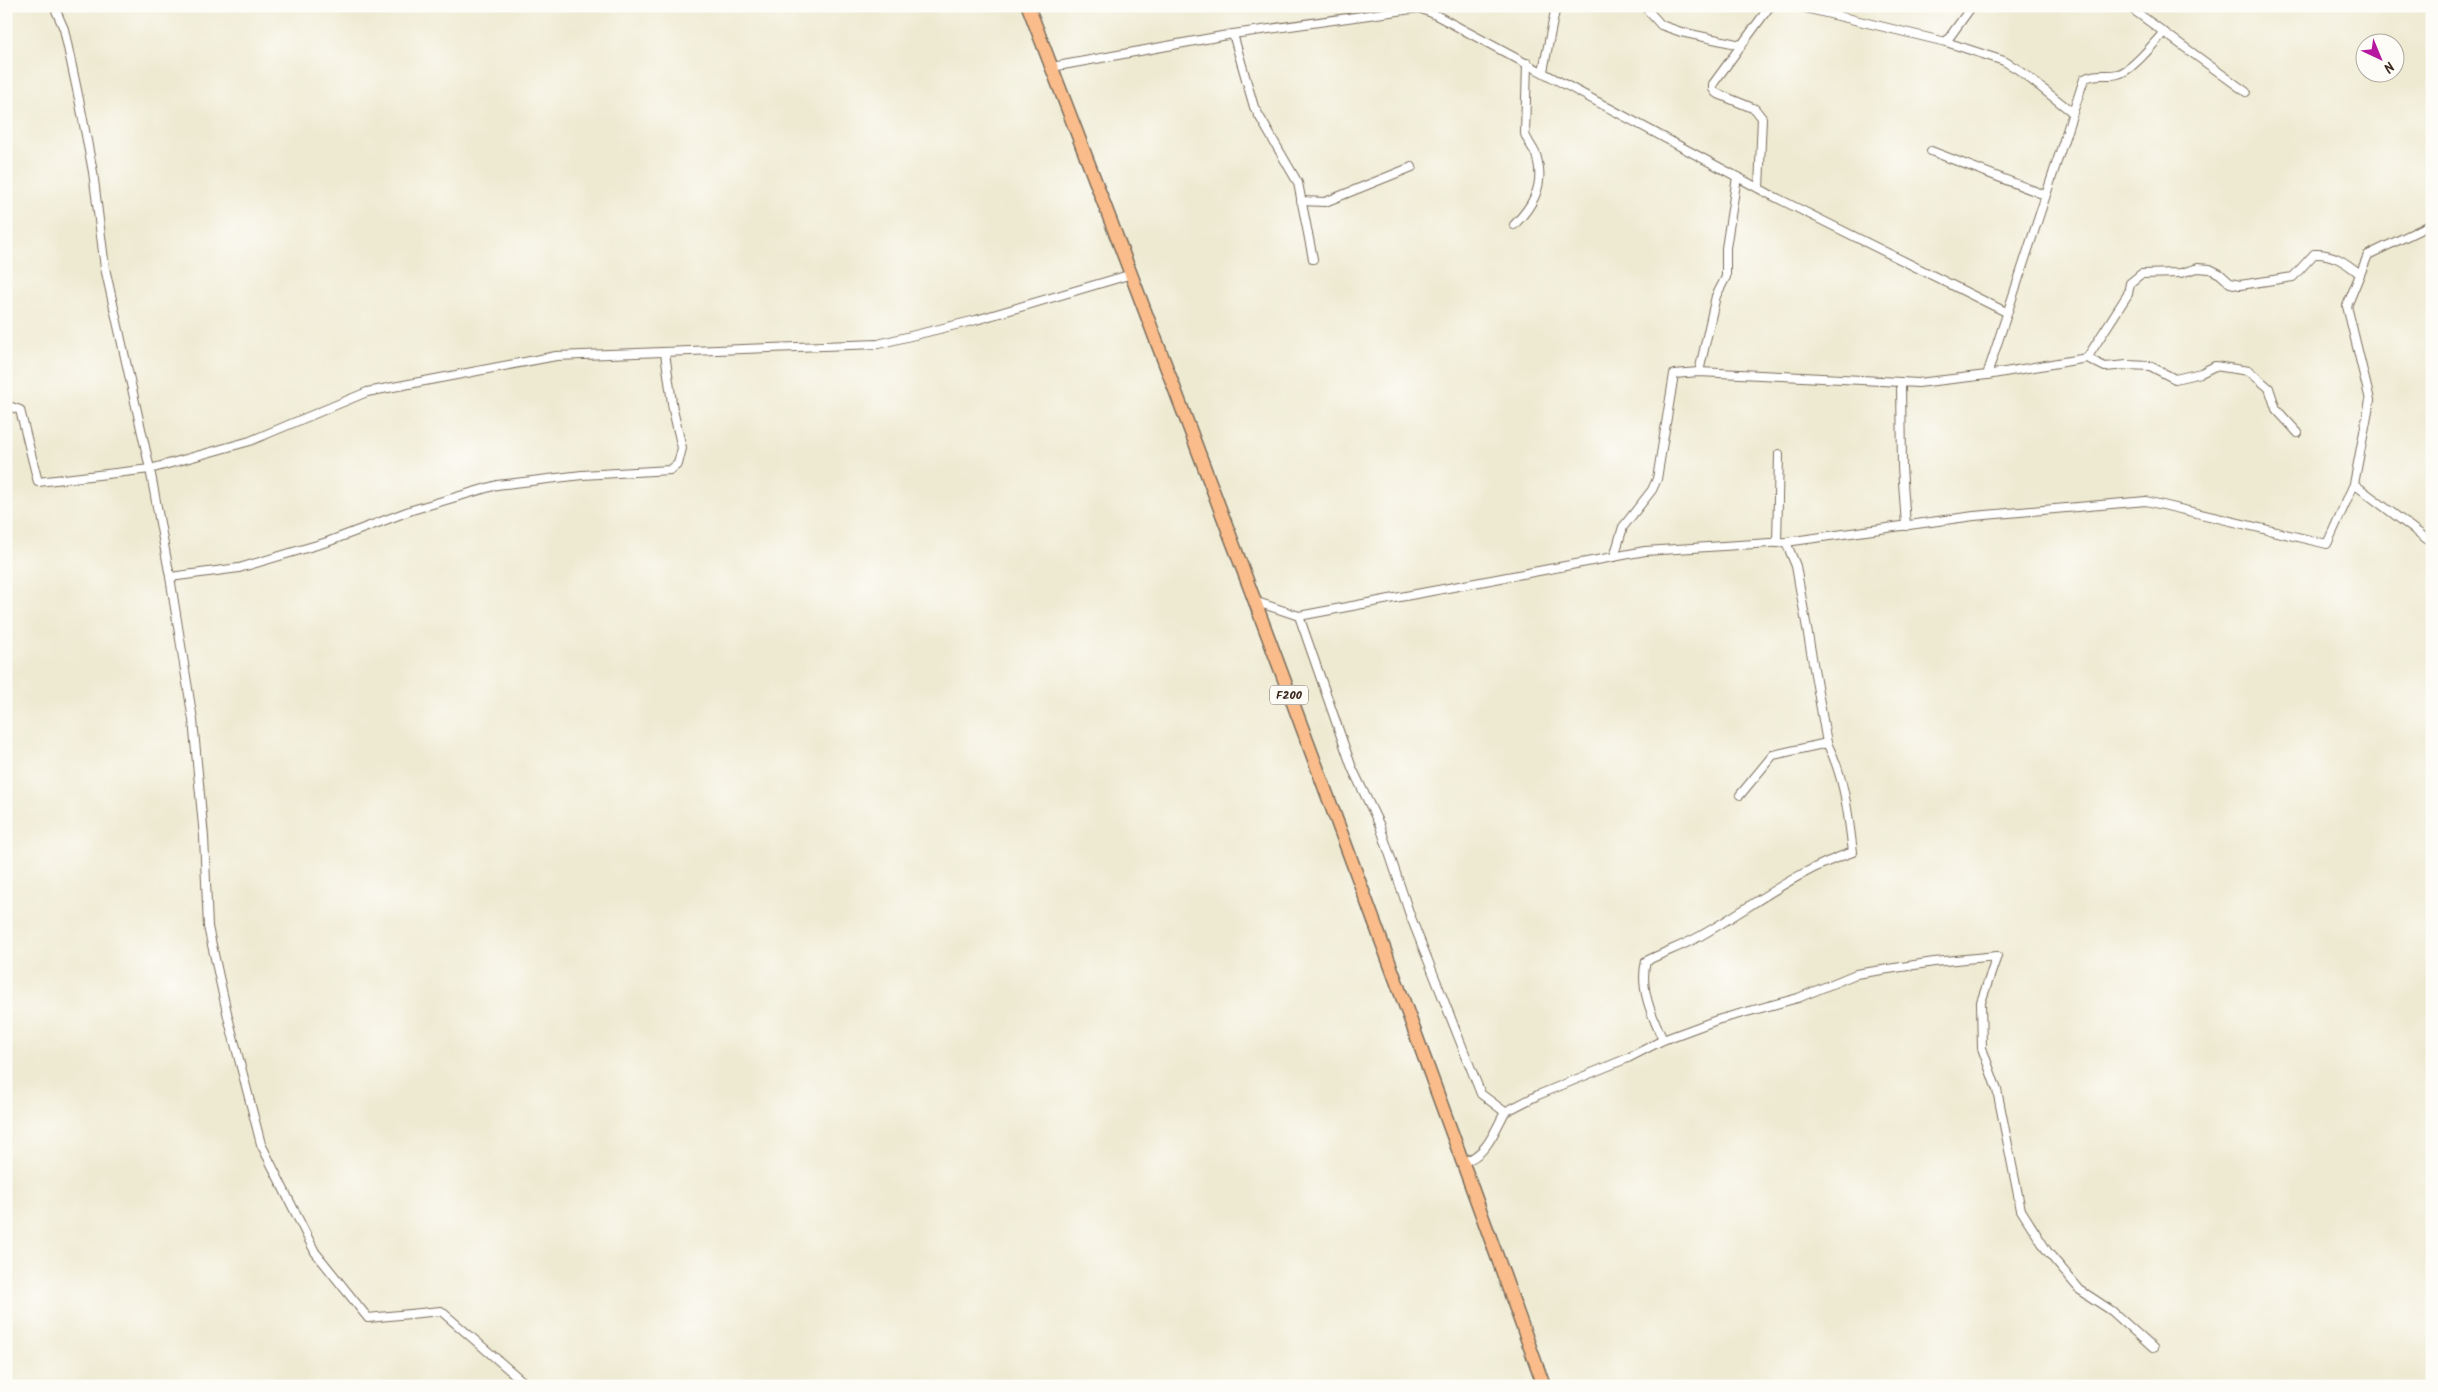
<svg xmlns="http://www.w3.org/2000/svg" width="2438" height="1392" viewBox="0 0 2438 1392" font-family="Kalam,sans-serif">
<rect width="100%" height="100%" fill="#fdfcf7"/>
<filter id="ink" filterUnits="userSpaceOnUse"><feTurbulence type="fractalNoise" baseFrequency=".02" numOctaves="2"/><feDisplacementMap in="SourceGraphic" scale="10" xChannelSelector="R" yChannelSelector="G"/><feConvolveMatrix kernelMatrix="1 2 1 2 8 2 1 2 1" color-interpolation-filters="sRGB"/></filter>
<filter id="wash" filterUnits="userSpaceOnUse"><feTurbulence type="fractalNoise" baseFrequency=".0096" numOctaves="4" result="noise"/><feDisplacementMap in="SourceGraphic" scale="20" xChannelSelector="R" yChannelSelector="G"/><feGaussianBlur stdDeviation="1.12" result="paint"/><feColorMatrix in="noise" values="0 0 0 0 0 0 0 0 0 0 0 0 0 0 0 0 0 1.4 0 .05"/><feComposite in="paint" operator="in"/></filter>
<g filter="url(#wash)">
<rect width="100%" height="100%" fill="#eeead2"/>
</g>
<g filter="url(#ink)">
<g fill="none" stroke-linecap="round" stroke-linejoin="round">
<g stroke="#7a6d5d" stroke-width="10">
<g id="street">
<path d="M54,6L64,29L80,104L93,172L105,268L150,469L250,441L367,392L556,356L878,344L976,320L1132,274"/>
<path d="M1644,6L1661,25L1681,32L1741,45"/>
<path d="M1797,6L1946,42L2004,61L2019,70L2072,112"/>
<path d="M2128,6L2246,92"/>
<path d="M1233,34L1254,107L1298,183L1313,259"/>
<path d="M1946,42L1972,6"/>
<path d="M1052,67L1233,34L1419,8L1432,13L1769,194L2006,312"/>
<path d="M1543,71L1556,6"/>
<path d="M1931,151L2045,195"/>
<path d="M1759,188L1762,118L1755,109L1716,93L1713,89V84L1770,6"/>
<path d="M1301,201L1325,202L1412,167"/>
<path d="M2432,224L2368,255L2347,306L2370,400L2354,484L2432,543"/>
<path d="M1514,225C1532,207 1545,186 1537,158C1535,150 1528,143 1525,134L1527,63"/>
<path d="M2087,358L2128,294L2130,283L2141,274L2181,273L2198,268L2210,269L2220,274L2230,283L2240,285L2293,277L2314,254C2333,253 2345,262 2360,274"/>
<path d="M1699,372L1716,296L1726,277V248L1737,177"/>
<path d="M1987,375L2087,358L2105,367L2127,365L2150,366L2175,379L2201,373L2215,366L2249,371L2269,388L2276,409L2298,433"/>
<path d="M6,405L20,410L38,482L150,469L170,577L193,720L204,837L208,927L228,1017L261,1144L315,1252L368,1318L441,1311L528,1386"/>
<path d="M1906,526L1902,467L1901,382L1918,383L1987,375L2084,79C2096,72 2106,77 2118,74C2131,72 2155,42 2164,32"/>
<path d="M1777,543L1779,454"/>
<path d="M1614,557L1623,527L1652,490L1657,479L1674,374L1699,372L1901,382"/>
<path d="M170,577L239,568L327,542L412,510L497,485L582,475L670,470L678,464L682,448L673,410L665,353"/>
<path d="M1254,601L1299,616L1645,551L1786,542L1974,516L2146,501L2327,544L2354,484"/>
<path d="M1299,616L1352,768L1380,826L1410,915L1481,1094L1505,1112L1538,1095L1628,1058L1663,1040L1717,1020L1798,998L1856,974L1934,962L1997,956L1981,1002L1982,1048L1997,1090L2021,1210L2047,1251L2080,1290L2112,1311L2153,1348"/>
<path d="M1740,795L1773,755L1827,743"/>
<path d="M1663,1040C1652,1016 1639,988 1646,961C1664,952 1685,945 1702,935C1753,906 1797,870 1853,852C1848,814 1845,778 1827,743L1796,566L1786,542"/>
<path d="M1463,1162C1487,1155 1494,1132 1505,1112"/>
</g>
</g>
<g stroke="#7a6d5d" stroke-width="15">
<path id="primary" d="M1028,6C1205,464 1377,924 1544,1386"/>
</g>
<use href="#street" stroke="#fff" stroke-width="8"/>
<use href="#primary" stroke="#f9bc8a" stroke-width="12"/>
</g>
</g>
<g text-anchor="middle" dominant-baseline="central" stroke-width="5" stroke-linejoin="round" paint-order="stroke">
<rect fill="#fdfcf7" stroke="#75695f" stroke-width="1" x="1270" y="685.5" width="38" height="19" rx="4"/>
<g font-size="12" font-weight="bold" fill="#3b2a1e">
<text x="1289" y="695">F200</text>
</g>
</g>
<rect width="2438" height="1392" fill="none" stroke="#fdfcf7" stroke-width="25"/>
<g transform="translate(2380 58) rotate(136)"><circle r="24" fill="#fdfcf7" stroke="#afa8a0"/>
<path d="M0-4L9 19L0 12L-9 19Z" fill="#b5179e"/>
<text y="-8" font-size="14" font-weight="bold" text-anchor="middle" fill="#3b2a1e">N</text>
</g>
</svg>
